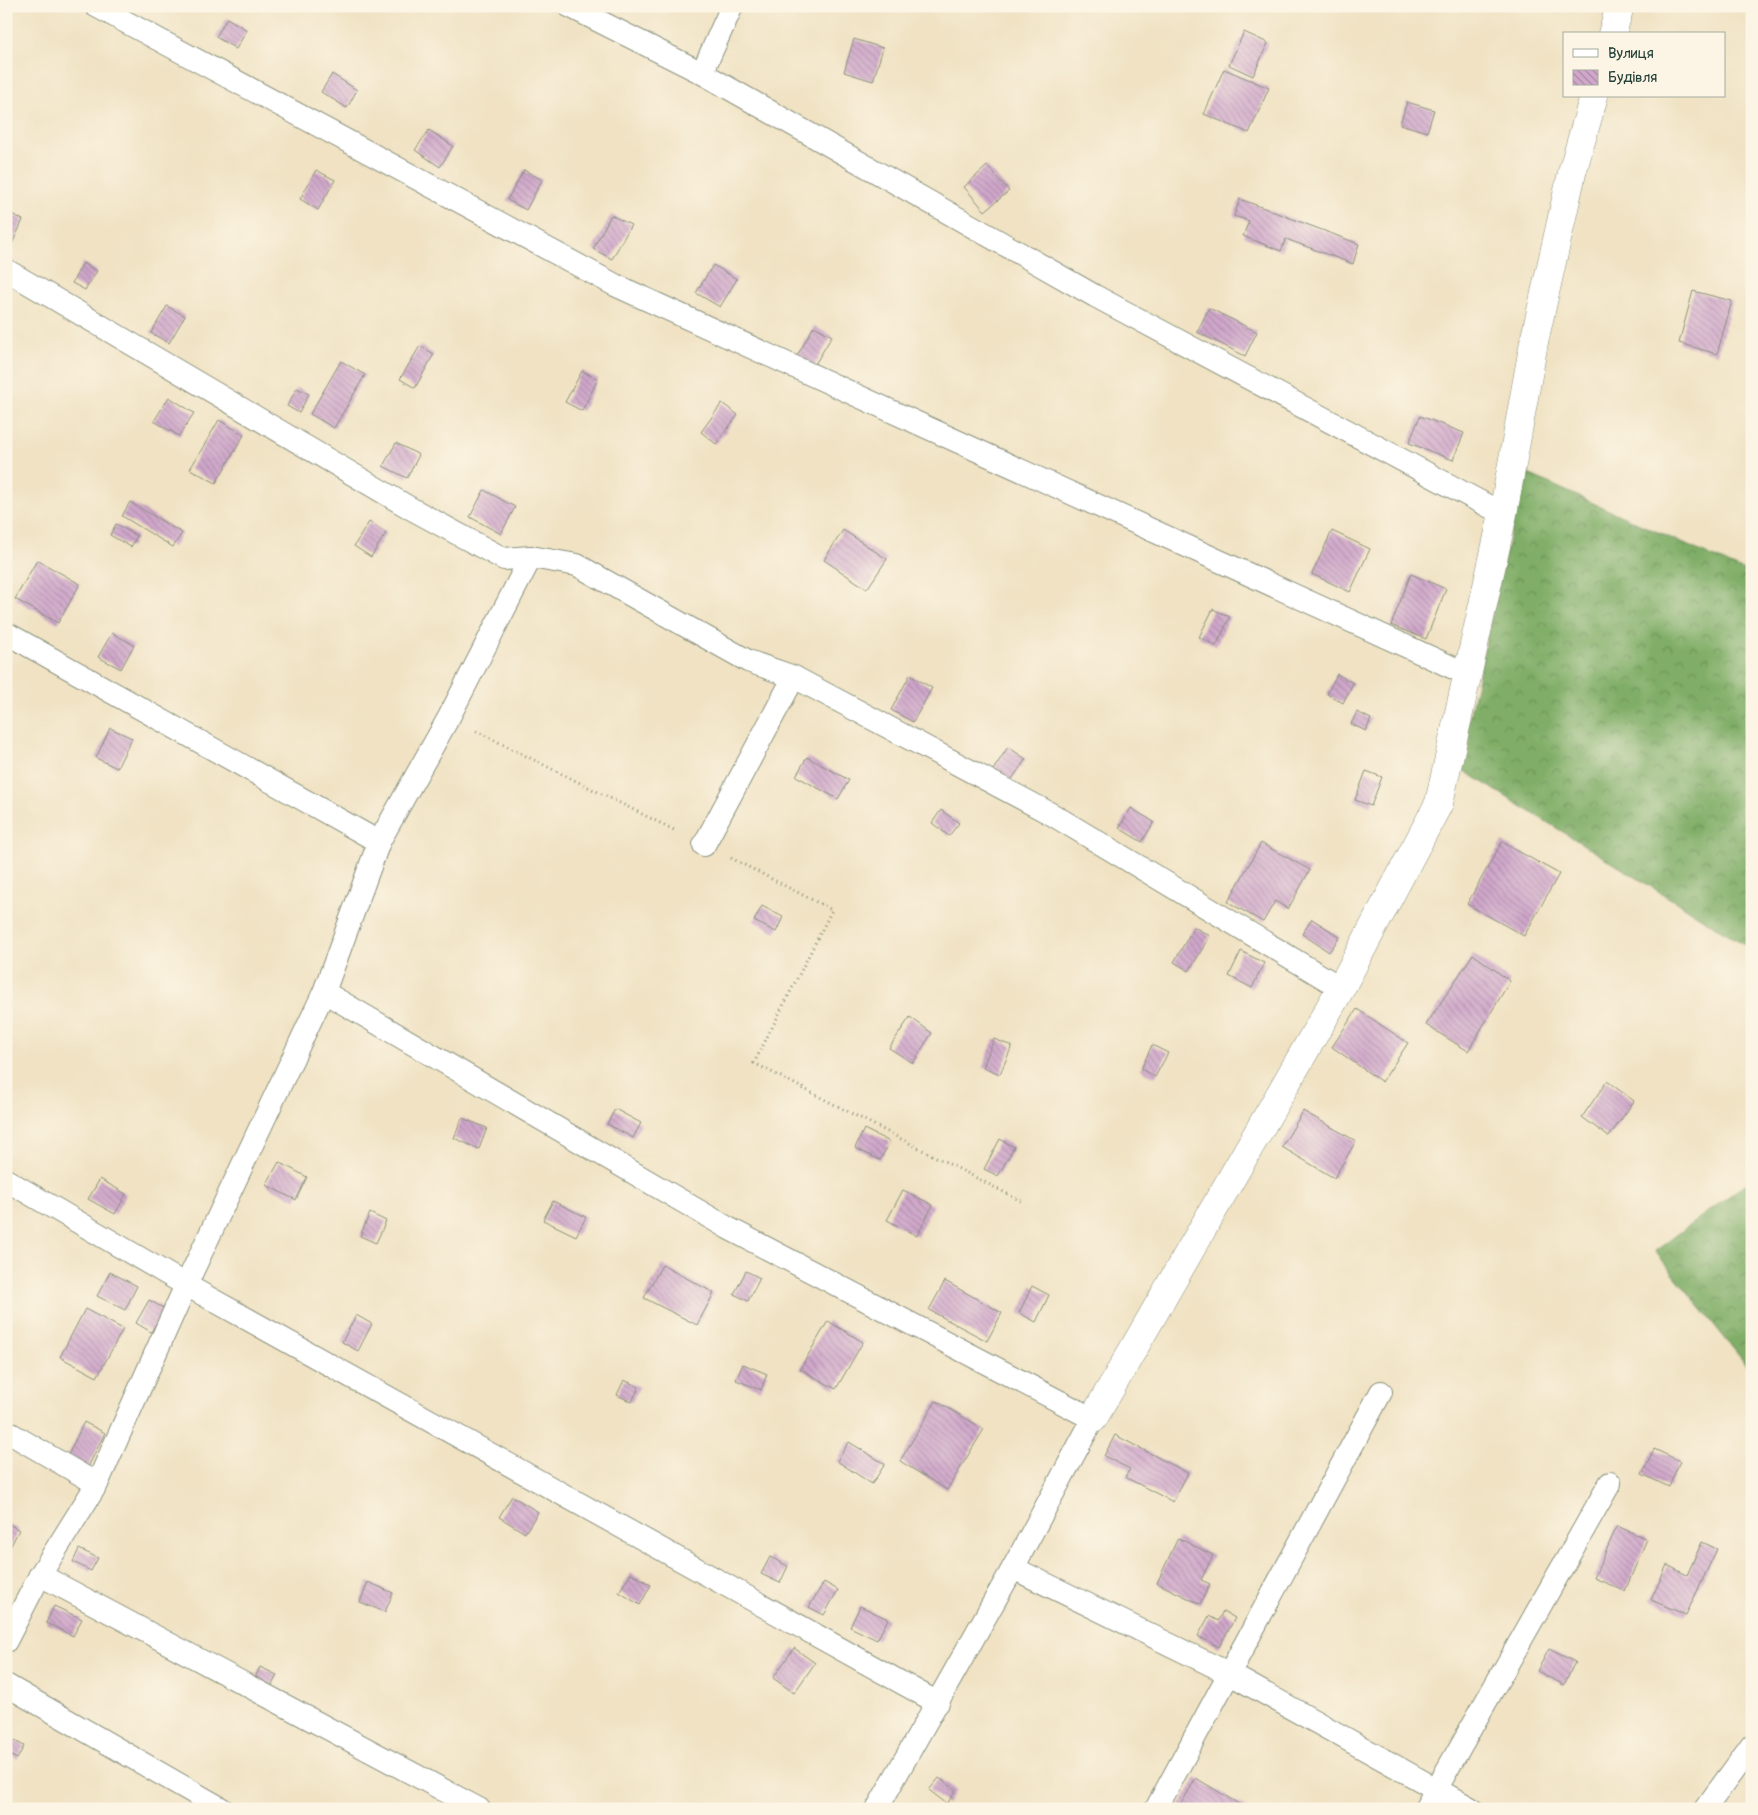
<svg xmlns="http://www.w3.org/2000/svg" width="1758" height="1815" viewBox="0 0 1758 1815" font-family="Pangolin,sans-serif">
<defs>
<pattern id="forest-crowns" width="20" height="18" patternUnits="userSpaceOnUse" patternTransform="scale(1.25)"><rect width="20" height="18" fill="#80ae67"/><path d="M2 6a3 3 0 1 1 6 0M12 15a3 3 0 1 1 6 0" fill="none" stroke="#688f56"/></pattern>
<pattern id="building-back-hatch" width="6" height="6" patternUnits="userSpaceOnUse" patternTransform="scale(1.25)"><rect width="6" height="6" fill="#d0a7cb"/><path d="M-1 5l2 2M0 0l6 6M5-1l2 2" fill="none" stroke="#a889a6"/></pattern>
</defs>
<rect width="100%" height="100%" fill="#fcf5e5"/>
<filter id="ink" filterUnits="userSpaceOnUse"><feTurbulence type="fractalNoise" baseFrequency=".02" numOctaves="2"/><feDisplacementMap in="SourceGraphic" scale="10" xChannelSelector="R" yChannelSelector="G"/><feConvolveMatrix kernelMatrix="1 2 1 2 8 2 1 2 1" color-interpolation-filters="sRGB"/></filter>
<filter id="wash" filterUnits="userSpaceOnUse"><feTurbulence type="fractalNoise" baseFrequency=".0096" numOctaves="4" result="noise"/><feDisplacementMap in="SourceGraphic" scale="20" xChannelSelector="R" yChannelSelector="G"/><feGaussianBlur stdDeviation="1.12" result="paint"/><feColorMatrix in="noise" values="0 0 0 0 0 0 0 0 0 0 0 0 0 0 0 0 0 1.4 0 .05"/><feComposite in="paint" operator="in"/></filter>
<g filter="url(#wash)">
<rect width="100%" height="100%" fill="#f0e2c3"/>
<g fill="url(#forest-crowns)" stroke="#50764e">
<path d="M1524,472L1744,571L1752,543V949L1458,767Z"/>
<path d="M1752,1179V1372L1655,1251Z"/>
</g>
<g id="blocks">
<g fill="url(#building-back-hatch)">
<path d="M227,18L247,30L236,49L216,37Z"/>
<path d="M1244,32L1268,43L1253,76L1229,65Z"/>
<path d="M854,39L883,48L873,81L844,72Z"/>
<path d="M1224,69L1269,88L1249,133L1204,114Z"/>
<path d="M332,74L357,90L347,108L321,92Z"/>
<path d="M1407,102L1434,110L1427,132L1400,124Z"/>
<path d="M429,130L453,146L440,167L415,150Z"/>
<path d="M987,166L1009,191L985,211L964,187Z"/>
<path d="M316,170L335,180L318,210L300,199Z"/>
<path d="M524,170L542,180L526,210L507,200Z"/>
<path d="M1240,199L1359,244L1353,264L1286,239L1281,251L1243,236L1249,221L1234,216Z"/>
<path d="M12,214L23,220L12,244L6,241V225Z"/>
<path d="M611,215L631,225L612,259L593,249Z"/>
<path d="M83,263L97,271L85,290L72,283Z"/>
<path d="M713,265L737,279L720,307L696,293Z"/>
<path d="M1693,291L1732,301L1717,354L1679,343Z"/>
<path d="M167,306L185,316L169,343L151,333Z"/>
<path d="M1209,308L1257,332L1245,356L1197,332Z"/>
<path d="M814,326L832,336L814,366L797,356Z"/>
<path d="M420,346L434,354L415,388L400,379Z"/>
<path d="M341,361L365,375L334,428L310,414Z"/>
<path d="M582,371L598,379L582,411L565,402Z"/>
<path d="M297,388L309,394L299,413L287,406Z"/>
<path d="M169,397L194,413L179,436L154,421Z"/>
<path d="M722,403L738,415L716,444L701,432Z"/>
<path d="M1420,416L1464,433L1453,460L1409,443Z"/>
<path d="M219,420L244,435L216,483L190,469Z"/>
<path d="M396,443L419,455L407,478L383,466Z"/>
<path d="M484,490L515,507L501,534L470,517Z"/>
<path d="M130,502L182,533L173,547L122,516Z"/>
<path d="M369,522L386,533L371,557L354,546Z"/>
<path d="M116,524L137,536L131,547L110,535Z"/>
<path d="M843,530L887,559L867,589L824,560Z"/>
<path d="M1332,531L1370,549L1350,592L1312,574Z"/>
<path d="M37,560L80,584L58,623L15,599Z"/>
<path d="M1411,574L1446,589L1426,639L1391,625Z"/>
<path d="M1213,609L1230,617L1216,646L1199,637Z"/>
<path d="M112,633L134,645L121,669L98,657Z"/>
<path d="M1337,674L1353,683L1343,703L1327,694Z"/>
<path d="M910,675L932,688L913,722L891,710Z"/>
<path d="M1357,712L1371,719L1366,731L1351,724Z"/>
<path d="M110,728L132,738L117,768L96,758Z"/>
<path d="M1008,747L1026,759L1010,782L993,770Z"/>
<path d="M807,757L849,780L838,799L796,776Z"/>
<path d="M1366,771L1382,777L1371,806L1355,800Z"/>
<path d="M1131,808L1154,822L1142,842L1119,828Z"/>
<path d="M941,810L959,823L949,836L932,823Z"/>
<path d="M1502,842L1559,874L1524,936L1467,904Z"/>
<path d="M1261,843L1310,870L1288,909L1275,901L1263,922L1228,902Z"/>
<path d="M762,906L783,917L776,932L754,921Z"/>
<path d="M1312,919L1340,937L1329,952L1302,934Z"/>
<path d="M1194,927L1210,936L1189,971L1174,962Z"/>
<path d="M1241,951L1264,963L1252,988L1229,976Z"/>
<path d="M1473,954L1510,981L1468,1051L1426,1025Z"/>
<path d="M1357,1009L1408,1043L1382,1082L1332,1047Z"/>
<path d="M910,1017L932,1033L913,1063L889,1048Z"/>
<path d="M994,1039L1012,1046L1000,1074L983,1067Z"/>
<path d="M1152,1045L1168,1053L1155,1077L1141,1069Z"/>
<path d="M1607,1081L1634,1101L1609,1137L1582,1117Z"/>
<path d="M615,1109L641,1123L633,1138L607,1124Z"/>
<path d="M1303,1111L1356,1141L1334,1178L1282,1147Z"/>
<path d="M462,1118L487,1128L479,1149L454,1138Z"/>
<path d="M864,1129L890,1142L880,1160L855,1148Z"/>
<path d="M1000,1139L1014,1147L998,1176L984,1169Z"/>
<path d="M279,1162L307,1177L296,1200L266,1185Z"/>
<path d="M100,1179L126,1194L115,1214L88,1199Z"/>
<path d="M903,1190L933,1205L917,1236L887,1220Z"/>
<path d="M553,1201L586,1217L576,1236L543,1220Z"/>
<path d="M370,1213L386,1221L376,1243L360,1236Z"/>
<path d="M662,1265L714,1293L697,1325L644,1298Z"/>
<path d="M746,1271L760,1278L748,1301L734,1294Z"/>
<path d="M110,1272L137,1286L125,1310L97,1296Z"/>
<path d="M945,1281L1002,1313L987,1341L929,1310Z"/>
<path d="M1032,1286L1049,1295L1036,1322L1019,1313Z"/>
<path d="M149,1300L165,1309L151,1332L136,1323Z"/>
<path d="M85,1309L123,1329L97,1377L60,1357Z"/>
<path d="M356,1315L372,1324L358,1351L342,1342Z"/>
<path d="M828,1321L863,1342L836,1389L800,1369Z"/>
<path d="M743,1364L767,1374L761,1390L736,1380Z"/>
<path d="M624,1380L639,1387L632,1402L617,1395Z"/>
<path d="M936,1401L984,1429L947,1490L900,1461Z"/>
<path d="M84,1422L105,1433L88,1467L67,1457Z"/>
<path d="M1115,1435L1188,1473L1173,1502L1125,1477L1130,1469L1104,1456Z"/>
<path d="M849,1442L885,1464L872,1484L837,1461Z"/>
<path d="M1654,1449L1680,1461L1669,1487L1642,1474Z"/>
<path d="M512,1496L538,1512L525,1533L499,1517Z"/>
<path d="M7,1523L19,1530L10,1547L6,1545Z"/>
<path d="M1617,1526L1647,1539L1625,1591L1594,1578Z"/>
<path d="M1178,1538L1213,1555L1201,1580L1210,1584L1200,1604L1157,1583Z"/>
<path d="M1702,1542L1717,1549L1686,1615L1651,1600L1667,1565L1687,1575Z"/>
<path d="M79,1549L98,1558L91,1571L73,1562Z"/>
<path d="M770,1557L788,1566L780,1583L761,1574Z"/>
<path d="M631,1573L651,1585L640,1605L619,1592Z"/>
<path d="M368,1582L393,1593L385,1612L360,1602Z"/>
<path d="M824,1582L838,1590L824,1615L809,1607Z"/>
<path d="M54,1606L82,1619L73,1636L46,1623Z"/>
<path d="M860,1606L888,1619L877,1640L850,1627Z"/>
<path d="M1223,1611L1235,1618L1219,1647L1198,1636L1209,1616L1218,1621Z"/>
<path d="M794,1648L815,1663L794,1693L773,1678Z"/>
<path d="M1549,1649L1575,1662L1564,1685L1537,1671Z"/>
<path d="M260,1667L277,1675L271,1687L254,1680Z"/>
<path d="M6,1736L24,1746L17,1759L6,1753Z"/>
<path d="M939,1778L956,1790L947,1804L929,1790Z"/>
<path d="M1196,1778L1247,1809H1178Z"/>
</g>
</g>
</g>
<g filter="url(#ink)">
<use href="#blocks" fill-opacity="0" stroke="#88907c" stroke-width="1"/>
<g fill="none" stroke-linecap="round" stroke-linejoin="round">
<g stroke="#88907c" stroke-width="24">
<g id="service">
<path d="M96,6L615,285L1469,675"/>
<path d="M569,6L702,73L1095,296L1503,514"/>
<path d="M702,73L732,6"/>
<path d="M6,270L410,508L504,559L531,557L577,565L748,661L794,677L1053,815L1341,988"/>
<path d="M6,633L379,842"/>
<path d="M704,845L794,677"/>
<path d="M324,992L728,1228L1093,1419L1013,1568L877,1809"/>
<path d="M6,1180L186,1285L938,1703"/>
<path d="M6,1431L97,1484"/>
<path d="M1013,1568L1230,1674L1472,1809"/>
<path d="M40,1575L479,1809"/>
<path d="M6,1641L40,1575L97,1484L186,1285L324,992L379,842L449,717L531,557"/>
<path d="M6,1685L222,1809"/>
<path d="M1156,1809L1381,1392"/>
<path d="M1425,1809L1610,1483"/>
<path d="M1705,1809L1752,1745"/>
</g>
</g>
<g stroke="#88907c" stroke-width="29">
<g id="minor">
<path d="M1612,34L1620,6"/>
<path d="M1093,1419L1341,988L1439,803L1503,514L1534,342L1572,173L1594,96"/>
</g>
</g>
<g stroke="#88907c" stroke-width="3" stroke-dasharray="1 4" stroke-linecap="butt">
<path d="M476,731L676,831"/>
<path d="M731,858L832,910L754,1063L1023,1202"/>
</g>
<use href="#service" stroke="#fff" stroke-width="22"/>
<use href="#minor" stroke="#fff" stroke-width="28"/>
</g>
</g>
<rect width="1758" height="1815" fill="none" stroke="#fcf5e5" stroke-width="25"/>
<rect x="1563" y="32" width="162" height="65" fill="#fcf5e5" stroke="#a4ab9e"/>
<rect x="1573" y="49" width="25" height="8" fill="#ffffff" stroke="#a4ab9e"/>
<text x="1608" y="58" font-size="15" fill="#1f3d34">Вулиця</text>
<rect x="1573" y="70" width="25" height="15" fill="url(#building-back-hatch)" stroke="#a4ab9e"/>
<text x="1608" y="82" font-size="15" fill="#1f3d34">Будівля</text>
</svg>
